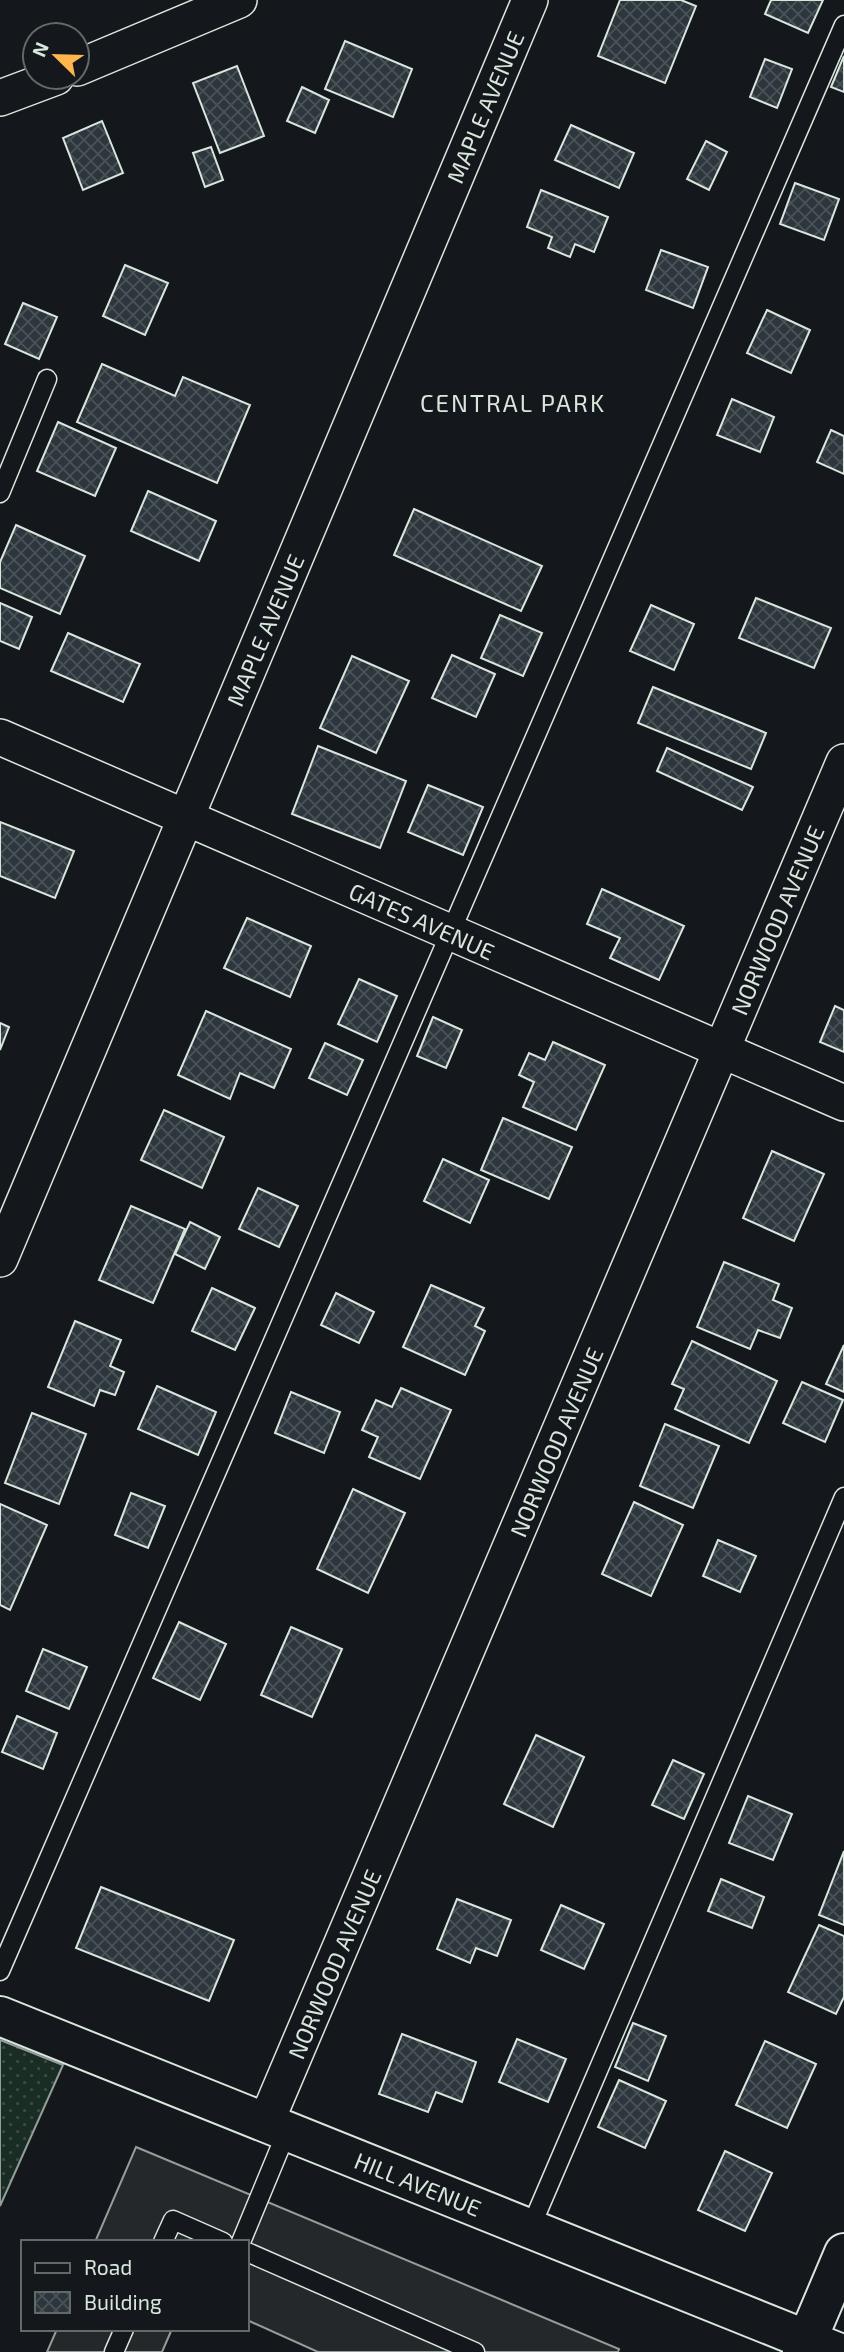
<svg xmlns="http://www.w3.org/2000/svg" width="844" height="2352" viewBox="0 0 844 2352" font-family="'Exo 2',sans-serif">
<defs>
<pattern id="park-dots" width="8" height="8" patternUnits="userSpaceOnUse" patternTransform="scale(1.75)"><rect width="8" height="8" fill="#1a2d24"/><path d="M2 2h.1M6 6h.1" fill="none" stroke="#3b4b43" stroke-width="1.8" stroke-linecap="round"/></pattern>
<pattern id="building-cross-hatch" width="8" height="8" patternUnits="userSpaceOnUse" patternTransform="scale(1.75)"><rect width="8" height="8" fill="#2c363c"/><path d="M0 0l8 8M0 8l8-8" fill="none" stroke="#4a5358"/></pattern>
</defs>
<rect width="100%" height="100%" fill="#14181c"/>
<path fill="url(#park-dots)" stroke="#939e99" stroke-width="2" d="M0,2040L63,2065L0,2206Z"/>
<g fill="#24282b" stroke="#939e99" stroke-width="2">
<path d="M136,2147L619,2349L618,2352H318L247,2320V2242H95Z"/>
<path d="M57,2329H172L162,2352H47Z"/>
</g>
<g fill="url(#building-cross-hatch)" stroke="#d8e6dc" stroke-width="2">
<path d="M620,0H681L696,6L665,83L598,56Z"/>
<path d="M771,0H823L808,33L765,14Z"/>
<path d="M345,41L412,69L393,117L325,89Z"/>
<path d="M844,56V92L831,87Z"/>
<path d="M765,59L792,69L777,108L750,97Z"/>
<path d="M237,66L264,136L220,153L193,83Z"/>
<path d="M302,87L329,100L315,133L287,121Z"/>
<path d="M102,121L123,173L83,190L63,138Z"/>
<path d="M571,125L634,153L619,188L555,160Z"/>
<path d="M706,141L727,152L709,190L687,179Z"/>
<path d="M211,147L223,180L205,187L193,153Z"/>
<path d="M795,183L839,199L824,240L780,224Z"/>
<path d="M541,190L608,217L594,252L575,244L570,257L548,248L552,237L527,227Z"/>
<path d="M661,250L708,267L693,308L646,290Z"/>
<path d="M125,265L168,283L145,335L103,316Z"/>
<path d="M23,303L57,317L39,359L5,344Z"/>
<path d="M767,310L810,330L791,373L747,353Z"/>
<path d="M102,364L175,396L183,377L250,405L217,483L77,422Z"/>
<path d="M732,399L774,417L760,452L717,435Z"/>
<path d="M58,422L116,448L95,496L37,471Z"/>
<path d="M831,430L844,436V474L817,462Z"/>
<path d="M148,491L216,521L199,561L131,531Z"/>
<path d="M414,509L542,566L521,611L394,555Z"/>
<path d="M16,525L85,556L60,614L0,588V562Z"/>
<path d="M756,598L831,628L814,668L739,638Z"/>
<path d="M0,603L32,617L19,649L0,641Z"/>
<path d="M651,605L694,624L674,670L630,651Z"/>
<path d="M500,615L542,633L523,676L481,658Z"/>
<path d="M68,633L140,664L123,702L51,671Z"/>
<path d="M452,655L495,674L476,717L432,698Z"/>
<path d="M352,656L409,681L376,753L320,728Z"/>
<path d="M653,687L766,733L751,769L638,723Z"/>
<path d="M318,746L406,781L380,848L292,814Z"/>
<path d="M667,748L753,787L742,810L657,771Z"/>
<path d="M428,785L483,807L463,855L408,832Z"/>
<path d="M0,822L74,851L55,898L0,876Z"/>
<path d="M602,889L684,926L659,980L610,958L620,938L587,924Z"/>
<path d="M247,918L311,946L290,997L224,968Z"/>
<path d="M359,979L397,996L377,1042L338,1024Z"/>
<path d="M835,1006L844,1010V1052L820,1042Z"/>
<path d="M206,1011L291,1049L274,1088L240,1073L230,1099L178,1075Z"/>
<path d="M433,1017L462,1030L446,1068L417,1056Z"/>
<path d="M0,1023L9,1027L0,1050Z"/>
<path d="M553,1042L605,1065L576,1130L523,1107L534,1082L519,1075L529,1053L545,1060Z"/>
<path d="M325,1043L363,1060L347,1095L309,1078Z"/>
<path d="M164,1110L224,1137L202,1188L141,1160Z"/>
<path d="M503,1118L572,1147L549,1199L481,1170Z"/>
<path d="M772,1151L824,1174L794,1241L743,1218Z"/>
<path d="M443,1159L489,1180L470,1223L424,1201Z"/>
<path d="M258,1188L298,1206L279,1247L239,1229Z"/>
<path d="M131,1206L185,1229L153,1303L99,1280Z"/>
<path d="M190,1222L220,1237L205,1269L175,1254Z"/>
<path d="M724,1262L779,1284L773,1300L792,1308L780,1338L758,1330L750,1349L697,1327Z"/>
<path d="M431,1285L484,1308L475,1326L485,1331L465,1375L403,1347Z"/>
<path d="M212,1288L255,1308L235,1350L192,1331Z"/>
<path d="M336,1293L374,1312L359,1343L321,1325Z"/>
<path d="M75,1321L121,1340L110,1366L124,1372L115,1395L100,1390L94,1406L48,1387Z"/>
<path d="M692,1341L777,1381L749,1443L675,1409L684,1389L672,1384Z"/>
<path d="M844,1345V1392L826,1384Z"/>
<path d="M802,1382L843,1400L825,1442L783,1423Z"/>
<path d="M157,1386L216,1412L198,1455L138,1429Z"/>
<path d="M401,1388L451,1410L420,1479L369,1457L378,1437L362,1430L376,1400L392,1407Z"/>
<path d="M291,1392L340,1412L324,1453L275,1433Z"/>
<path d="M32,1413L86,1434L59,1504L5,1483Z"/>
<path d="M665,1424L719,1446L693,1508L640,1486Z"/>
<path d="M353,1489L405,1513L368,1593L317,1569Z"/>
<path d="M131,1493L165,1506L148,1548L115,1535Z"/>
<path d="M634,1502L683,1525L651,1596L602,1574Z"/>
<path d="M0,1504L47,1525L10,1610L0,1605Z"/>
<path d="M718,1540L756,1556L740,1592L703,1576Z"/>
<path d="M179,1622L226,1644L200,1700L153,1678Z"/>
<path d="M291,1627L342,1649L312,1717L261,1695Z"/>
<path d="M43,1649L87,1667L69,1709L26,1691Z"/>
<path d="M17,1716L57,1733L43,1769L2,1752Z"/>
<path d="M536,1735L584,1757L553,1827L504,1804Z"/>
<path d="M673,1760L704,1774L684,1819L652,1805Z"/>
<path d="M748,1796L792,1814L773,1860L729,1843Z"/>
<path d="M844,1851V1925L819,1915Z"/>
<path d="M721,1879L764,1897L752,1928L708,1911Z"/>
<path d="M101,1887L234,1940L209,2001L76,1948Z"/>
<path d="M457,1899L511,1920L497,1956L476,1948L470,1963L437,1949Z"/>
<path d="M561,1905L604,1924L584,1969L541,1950Z"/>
<path d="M819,1925L844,1936V1997L836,2014L788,1992Z"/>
<path d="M633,2023L666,2036L648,2081L615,2067Z"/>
<path d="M402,2034L476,2062L462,2102L436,2092L428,2112L379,2094Z"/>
<path d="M517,2039L566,2059L548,2102L499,2082Z"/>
<path d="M765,2041L816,2064L787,2128L736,2105Z"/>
<path d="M619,2080L666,2101L645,2148L598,2127Z"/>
<path d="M725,2151L772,2173L745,2231L698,2210Z"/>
</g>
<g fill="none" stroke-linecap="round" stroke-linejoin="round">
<g stroke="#d8e6dc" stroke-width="21">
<g id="service">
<path d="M0,493L47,379"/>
<path d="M0,1971L844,25"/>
<path d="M530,2229L844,1497"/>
<path d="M163,2242L173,2220L223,2242"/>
<path d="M241,2242L287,2131"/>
<path d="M247,2252L475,2352"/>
<path d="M114,2352L124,2329"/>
</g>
</g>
<g stroke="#d8e6dc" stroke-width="38">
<g id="minor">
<path d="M77,68L239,0"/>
<path d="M0,98L56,77"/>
<path d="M0,737L844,1103"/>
<path d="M0,1259L530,0"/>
<path d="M266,2122L844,762"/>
</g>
</g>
<g stroke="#d8e6dc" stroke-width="42">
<g id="tertiary">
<path d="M0,2016L837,2352"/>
<path d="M802,2352L844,2253"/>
</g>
</g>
<use href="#service" stroke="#14181c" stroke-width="18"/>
<use href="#minor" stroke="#14181c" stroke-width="35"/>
<use href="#tertiary" stroke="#14181c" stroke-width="38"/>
</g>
<g text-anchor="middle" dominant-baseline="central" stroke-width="5" stroke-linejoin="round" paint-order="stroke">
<g font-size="23" fill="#d8e6dc" stroke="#14181c">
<text transform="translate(485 107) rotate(-67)">MAPLE AVENUE</text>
<text transform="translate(265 630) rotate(-67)">MAPLE AVENUE</text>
<text transform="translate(777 920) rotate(-67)">NORWOOD AVENUE</text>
<text transform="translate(422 921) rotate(24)">GATES AVENUE</text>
<text transform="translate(556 1442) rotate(-67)">NORWOOD AVENUE</text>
<text transform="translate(334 1964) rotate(-67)">NORWOOD AVENUE</text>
<text transform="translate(418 2184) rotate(22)">HILL AVENUE</text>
</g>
<g font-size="24" letter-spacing="2" fill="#d8e6dc" stroke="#14181c">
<text x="513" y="402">CENTRAL PARK</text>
</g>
</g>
<rect x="21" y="2240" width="228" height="91" fill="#14181c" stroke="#626a69" stroke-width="2"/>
<rect x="35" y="2263" width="35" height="10" fill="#14181c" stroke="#626a69" stroke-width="2"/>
<text x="84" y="2275" font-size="21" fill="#d8e6dc">Road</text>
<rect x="35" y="2292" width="35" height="21" fill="url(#building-cross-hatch)" stroke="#626a69" stroke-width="2"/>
<text x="84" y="2310" font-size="21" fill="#d8e6dc">Building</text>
<g transform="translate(56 56) rotate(293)"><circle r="33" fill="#14181c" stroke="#626a69" stroke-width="2"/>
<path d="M0-5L12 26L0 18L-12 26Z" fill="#ffb74d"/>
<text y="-10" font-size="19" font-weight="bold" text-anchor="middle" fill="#d8e6dc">N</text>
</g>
</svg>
